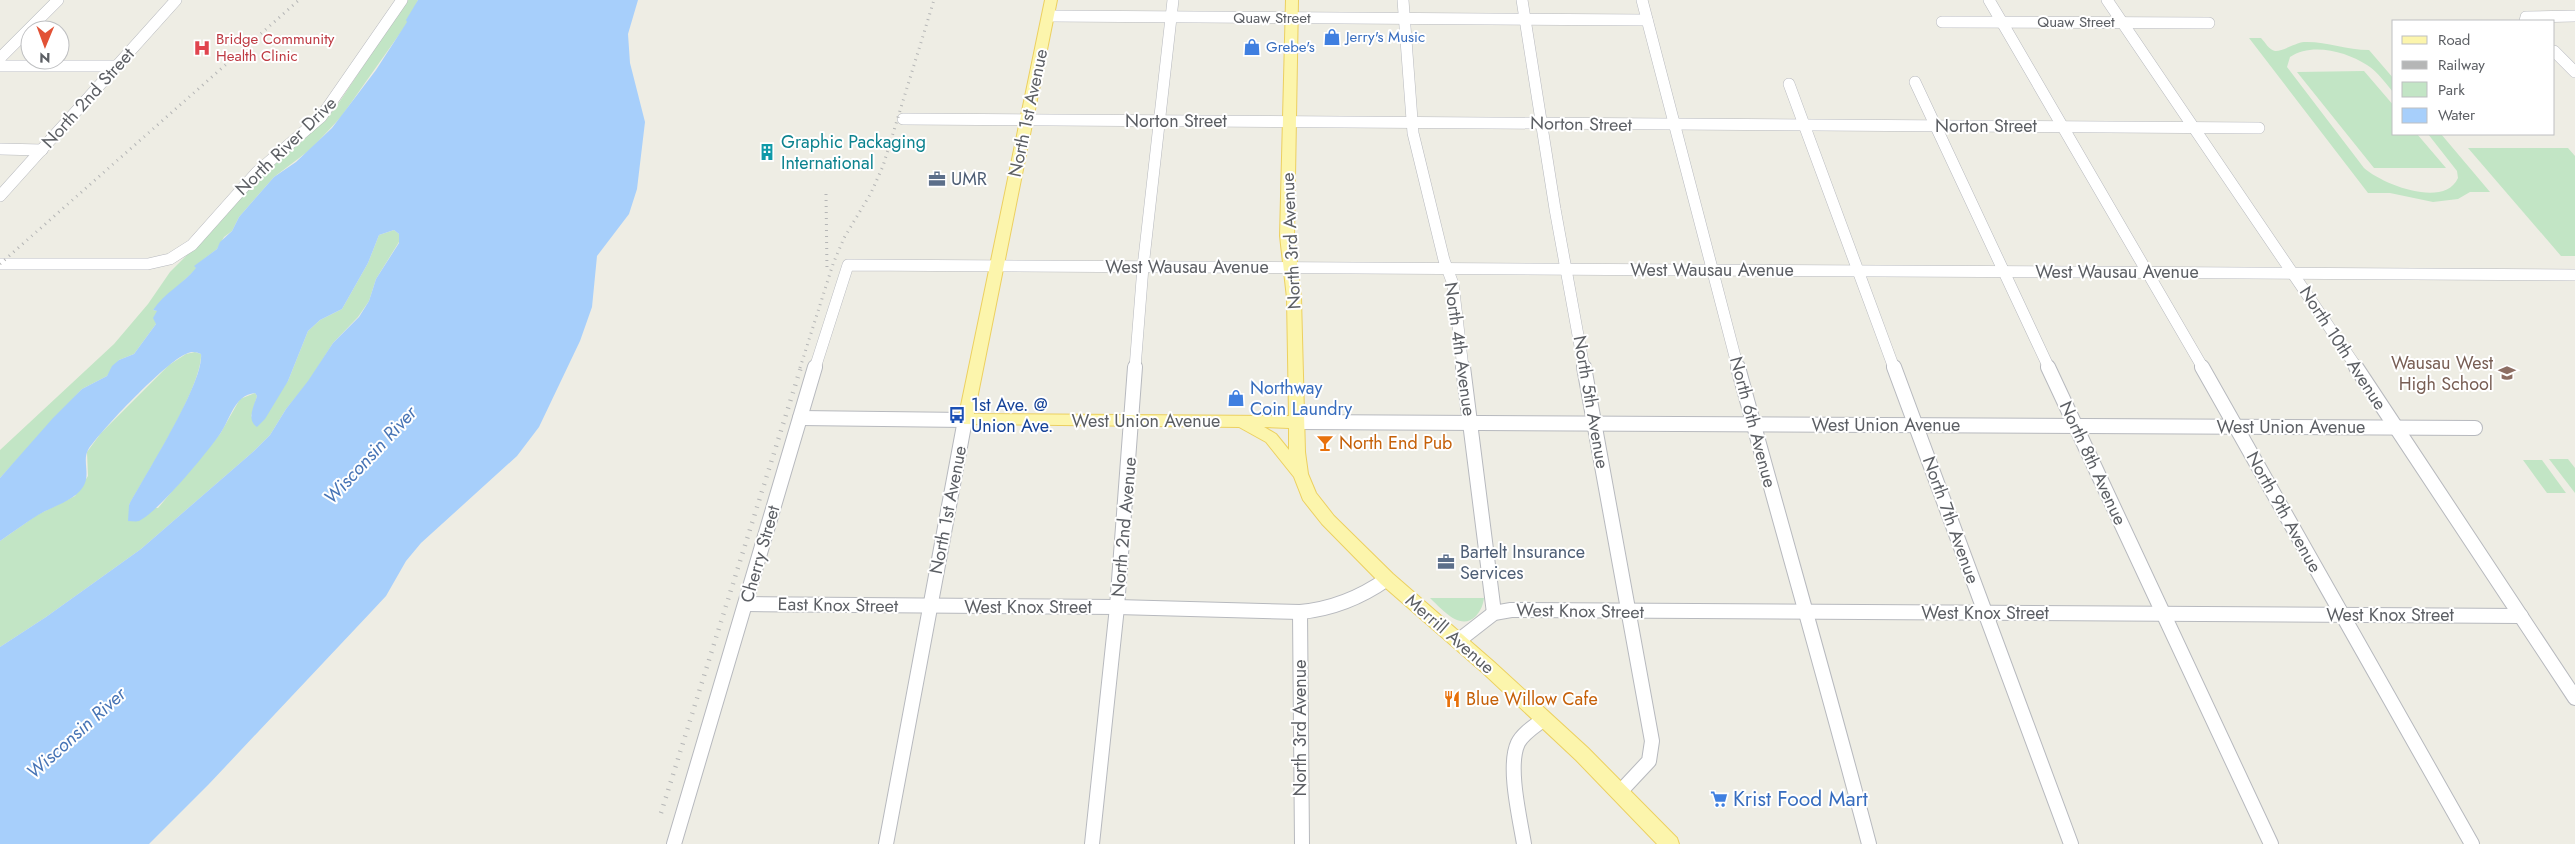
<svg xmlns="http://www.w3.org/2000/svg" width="2575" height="844" viewBox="0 0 2575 844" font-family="Jost,sans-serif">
<rect width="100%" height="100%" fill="#eeede4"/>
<g fill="#c2e5c5">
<path d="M407,0H418L408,22L341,117L311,149L274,177L239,217L232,231L224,237L217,249L195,266L197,268L153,310L157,311L156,324L134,354L119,360L107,376L82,389L0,478V450L114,344L148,304L170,272L214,228L253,183L334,110Z"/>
<path d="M2249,38H2261C2265,42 2269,50 2275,51C2281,52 2295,43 2304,42C2325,41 2346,50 2369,50L2394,79V93C2386,84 2378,72 2367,65C2347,52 2312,42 2290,57L2287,67L2364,168C2382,184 2444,209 2458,178L2457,171L2428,134H2441L2490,192H2470L2458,199L2433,202L2390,193H2368Z"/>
<path d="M2364,71L2394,106V134H2417L2446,168H2374L2297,72Z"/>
<path d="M2468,148H2568L2575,156V256H2561Z"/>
<path d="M394,230L399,234V242L376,279L369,301L358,317L333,343L309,381L286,409L270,435L254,451L141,549L46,617L0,647V541L37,515L75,496L88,476L87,452L101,433L169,365L186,354L195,352L201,354C202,387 147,473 129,505L158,508L220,434L240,399L255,393L257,396L251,417L288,381L308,331L320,320L342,309L368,263L379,235Z"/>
<path d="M2549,459H2568L2575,468V493Z"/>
<path d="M2523,460H2542L2566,493H2547Z"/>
<path d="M1430,598H1484C1483,605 1481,610 1476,616C1460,632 1442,609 1430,598Z"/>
</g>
<path fill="#a7cffb" d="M418,0H638L628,34L630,63L645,122L637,189L629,214L597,256L592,307L580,341L539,427L517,456L421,543L406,561L386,596L372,611L209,784L149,844H0V647L46,617L141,549L254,451L270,435L286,409L308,381L333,343L359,317L369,301L376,279L399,243V234L394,230L379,235L368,263L342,309L320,320L308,331L288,381L265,419L257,427C246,420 254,406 257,396L255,393C234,395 230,420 220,434C206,454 159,511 139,521C136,522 132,521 128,521L129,505C145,475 204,383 201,354C196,352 192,351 186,354C167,361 100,431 88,450C82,461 91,475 83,487C74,501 53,506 38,515C25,523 13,532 0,541V478L53,418L82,389L107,376L112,366L119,360L134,354L156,324L153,318L157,311L153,310C165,292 182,285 196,268L194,266L217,249L220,242L232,231L239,217L274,177L296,162L332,128L376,70L407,22L406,20Z"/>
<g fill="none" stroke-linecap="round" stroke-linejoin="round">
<g stroke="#b7b9be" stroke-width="12">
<g id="minor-far1">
<path d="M1403,0L1413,133L1444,260L1453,284L1463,368"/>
<path d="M1522,0L1555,209L1584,368"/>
<path d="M1642,0L1738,368"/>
<path d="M1989,0L2203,368"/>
<path d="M2107,0L2357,368"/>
<path d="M1048,16L1647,20"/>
<path d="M2525,21L2526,17L2575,16"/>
<path d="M1942,22L2209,23"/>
<path d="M2554,51L2575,72"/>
<path d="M0,58L58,0"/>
<path d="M0,66H116"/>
<path d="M1915,82L2049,368"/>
<path d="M1789,84L1894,368"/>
<path d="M903,119L2259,128"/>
<path d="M0,149L42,150"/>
<path d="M0,196L176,0"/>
<path d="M0,264H148L170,259L192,245L257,172L321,117L402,0"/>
<path d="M815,368L848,265L2575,275"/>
<path d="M1135,368L1143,267L1173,0"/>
</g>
</g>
<g stroke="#b7b9be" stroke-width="16">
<g id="minor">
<path d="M1463,367L1494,613"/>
<path d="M1584,367L1652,741L1649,761L1620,792"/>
<path d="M1738,367C1781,526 1827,684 1869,844"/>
<path d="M1894,367L2071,844"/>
<path d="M2048,367L2271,844"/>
<path d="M2202,367L2472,844"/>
<path d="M2356,367L2575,698"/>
<path d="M800,418L965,420L886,844"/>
<path d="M1296,422L2475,428"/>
<path d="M746,604L1117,607L1300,612C1333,609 1360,598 1387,579"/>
<path d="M1300,612L1302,844"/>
<path d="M1458,641L1494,613L1511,610L2521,616"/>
<path d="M674,844L815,367"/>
<path d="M1092,844L1117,607L1135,367"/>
<path d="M1524,844C1520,819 1507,766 1518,743C1523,733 1535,726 1544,719"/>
</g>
</g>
<g stroke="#ecd060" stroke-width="2">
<path id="major" d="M1045,0H1057L974,414L1289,416L1287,298L1280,236L1286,0H1298L1294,236L1301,298L1305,452L1308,474L1316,493L1334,516L1393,574L1494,662L1588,748L1677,838L1679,844H1657L1576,760L1482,672L1381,584L1322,524L1303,500L1294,477L1266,442L1239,427L960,424L958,420ZM1264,427L1289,428V450L1276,434Z"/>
</g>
<use href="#minor-far1" stroke="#fff" stroke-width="11"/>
<use href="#minor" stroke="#fff" stroke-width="14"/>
<use href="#major" fill="#fcf5ac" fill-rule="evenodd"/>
<g stroke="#b5b6b6" stroke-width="3" stroke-dasharray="1 5" stroke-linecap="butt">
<path d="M826,194L827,271"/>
<path d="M0,264L299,0"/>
<path d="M800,368L833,264L844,238L871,193L883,166L934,0"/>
</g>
<path stroke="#b5b6b6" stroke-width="4.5" stroke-dasharray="1 7" stroke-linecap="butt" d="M661,813L801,367"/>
</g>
<defs>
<g id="shop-bare" transform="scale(1.35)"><path d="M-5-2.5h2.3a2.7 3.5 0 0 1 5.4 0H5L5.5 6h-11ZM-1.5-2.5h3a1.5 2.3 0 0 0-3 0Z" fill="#3f7fe0" stroke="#fff" stroke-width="2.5" paint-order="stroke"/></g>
<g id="hospital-bare" transform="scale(1.35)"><path d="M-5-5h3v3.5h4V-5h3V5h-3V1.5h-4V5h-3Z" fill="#e0444e" stroke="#fff" stroke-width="2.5" paint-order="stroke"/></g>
<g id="building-bare" transform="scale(1.35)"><path d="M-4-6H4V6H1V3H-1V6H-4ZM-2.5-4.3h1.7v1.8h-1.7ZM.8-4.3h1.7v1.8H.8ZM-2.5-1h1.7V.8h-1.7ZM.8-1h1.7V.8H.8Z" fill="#0f9aa8" stroke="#fff" stroke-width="2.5" paint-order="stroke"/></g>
<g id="office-bare" transform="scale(1.35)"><path d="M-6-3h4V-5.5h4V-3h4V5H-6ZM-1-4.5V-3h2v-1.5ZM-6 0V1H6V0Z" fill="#5c6f8a" stroke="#fff" stroke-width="2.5" paint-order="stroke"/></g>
<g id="school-bare" transform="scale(1.35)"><path d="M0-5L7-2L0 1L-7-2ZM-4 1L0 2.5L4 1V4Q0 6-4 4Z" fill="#8d6e63" stroke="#fff" stroke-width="2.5" paint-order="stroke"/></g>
<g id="bus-bare" transform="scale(1.35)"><path d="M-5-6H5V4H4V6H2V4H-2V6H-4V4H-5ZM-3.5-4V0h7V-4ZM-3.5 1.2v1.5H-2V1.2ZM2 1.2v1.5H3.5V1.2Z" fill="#1a4fb4" stroke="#fff" stroke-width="2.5" paint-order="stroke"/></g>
<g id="bar-bare" transform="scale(1.35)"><path d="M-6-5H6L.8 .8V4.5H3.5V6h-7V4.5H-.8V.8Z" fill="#e8710a" stroke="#fff" stroke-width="2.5" paint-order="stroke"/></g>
<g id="restaurant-bare" transform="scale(1.35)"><path d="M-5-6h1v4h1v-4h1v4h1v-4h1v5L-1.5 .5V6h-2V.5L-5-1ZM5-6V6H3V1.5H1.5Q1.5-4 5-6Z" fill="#e8710a" stroke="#fff" stroke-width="2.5" paint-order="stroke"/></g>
<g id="supermarket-bare" transform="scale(1.35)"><path d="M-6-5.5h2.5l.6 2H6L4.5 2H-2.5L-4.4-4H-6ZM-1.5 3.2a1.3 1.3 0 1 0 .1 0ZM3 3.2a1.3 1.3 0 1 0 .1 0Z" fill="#3f7fe0" stroke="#fff" stroke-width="2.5" paint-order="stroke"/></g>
</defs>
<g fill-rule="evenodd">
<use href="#shop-bare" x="1332" y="37"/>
<use href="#shop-bare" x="1252" y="47"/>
<use href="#hospital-bare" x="202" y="48"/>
<use href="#building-bare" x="767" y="152"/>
<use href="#office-bare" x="937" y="179"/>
<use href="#school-bare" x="2507" y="373"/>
<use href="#shop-bare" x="1236" y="398"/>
<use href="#bus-bare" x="957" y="415"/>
<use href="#bar-bare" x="1325" y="443"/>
<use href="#office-bare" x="1446" y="562"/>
<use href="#restaurant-bare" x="1452" y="699"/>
<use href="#supermarket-bare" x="1719" y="799"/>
</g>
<g text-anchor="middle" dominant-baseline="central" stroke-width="4" stroke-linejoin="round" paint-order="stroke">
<g font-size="15" fill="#5c5f64" stroke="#fff">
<text x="1272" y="18">Quaw Street</text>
<text x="2076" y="22">Quaw Street</text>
</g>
<g font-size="15" fill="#366cbe" stroke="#fff" text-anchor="start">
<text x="1346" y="37">Jerry's Music</text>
<text x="1266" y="47">Grebe's</text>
</g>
<g font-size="15" fill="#be3a42" stroke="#fff" text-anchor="start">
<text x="216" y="39">Bridge Community<tspan x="216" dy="17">Health Clinic</tspan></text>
</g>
<g font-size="18" fill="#5c5f64" stroke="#fff">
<text transform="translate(88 98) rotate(-48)">North 2nd Street</text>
<text transform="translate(1028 113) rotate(-78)">North 1st Avenue</text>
<text x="1176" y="121">Norton Street</text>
<text transform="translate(1581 124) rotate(1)">Norton Street</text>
<text x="1986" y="126">Norton Street</text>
<text transform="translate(286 146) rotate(-44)">North River Drive</text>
<text transform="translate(1291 241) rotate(-93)">North 3rd Avenue</text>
<text x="1187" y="267">West Wausau Avenue</text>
<text x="1712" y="270">West Wausau Avenue</text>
<text x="2117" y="272">West Wausau Avenue</text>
<text transform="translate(2343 348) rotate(57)">North 10th Avenue</text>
<text transform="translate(1460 349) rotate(82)">North 4th Avenue</text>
<text transform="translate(1591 402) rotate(80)">North 5th Avenue</text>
<text x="1146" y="421">West Union Avenue</text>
<text transform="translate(1753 422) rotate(75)">North 6th Avenue</text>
<text x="1886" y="425">West Union Avenue</text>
<text x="2291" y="427">West Union Avenue</text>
<text transform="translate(2093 463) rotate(65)">North 8th Avenue</text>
<text transform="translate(948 510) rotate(-79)">North 1st Avenue</text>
<text transform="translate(2284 512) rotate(61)">North 9th Avenue</text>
<text transform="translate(1951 520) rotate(70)">North 7th Avenue</text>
<text transform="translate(1124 527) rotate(-85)">North 2nd Avenue</text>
<text transform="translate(760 554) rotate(-74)">Cherry Street</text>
<text transform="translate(838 605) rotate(1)">East Knox Street</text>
<text x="1028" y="607">West Knox Street</text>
<text transform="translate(1580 611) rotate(1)">West Knox Street</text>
<text x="1985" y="613">West Knox Street</text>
<text x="2390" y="615">West Knox Street</text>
<text transform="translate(1450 634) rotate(41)">Merrill Avenue</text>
<text transform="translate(1300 728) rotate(-90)">North 3rd Avenue</text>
</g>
<g font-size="18" fill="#0d838f" stroke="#fff" text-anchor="start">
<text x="781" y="142">Graphic Packaging<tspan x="781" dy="21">International</tspan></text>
</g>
<g font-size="18" fill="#4e5e75" stroke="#fff" text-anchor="start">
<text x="951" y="179">UMR</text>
<text x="1460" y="552">Bartelt Insurance<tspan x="1460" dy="21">Services</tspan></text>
</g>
<g font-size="18" fill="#785e54" stroke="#fff" text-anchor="end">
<text x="2493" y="363">Wausau West<tspan x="2493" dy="21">High School</tspan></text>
</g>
<g font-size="18" fill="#366cbe" stroke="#fff" text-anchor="start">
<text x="1250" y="388">Northway<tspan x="1250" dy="21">Coin Laundry</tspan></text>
</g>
<g font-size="18" fill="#164399" stroke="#fff" text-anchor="start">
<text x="971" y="405">1st Ave. @<tspan x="971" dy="21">Union Ave.</tspan></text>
</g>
<g font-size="18" fill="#c56008" stroke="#fff" text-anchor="start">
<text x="1339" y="443">North End Pub</text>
<text x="1466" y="699">Blue Willow Cafe</text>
</g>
<g font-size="19" font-style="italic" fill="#4774b5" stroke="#fff">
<text transform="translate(370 455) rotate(-47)">Wisconsin River</text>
<text transform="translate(76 733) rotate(-42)">Wisconsin River</text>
</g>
<g font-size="21" fill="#366cbe" stroke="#fff" text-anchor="start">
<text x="1733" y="799">Krist Food Mart</text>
</g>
</g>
<rect x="2392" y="20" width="162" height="115" fill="#ffffff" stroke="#bebfc1"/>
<rect x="2402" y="36" width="25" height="8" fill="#fcf5ac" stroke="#bebfc1"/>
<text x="2438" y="45" font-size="15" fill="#5c5f64">Road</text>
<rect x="2402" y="61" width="25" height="8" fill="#b5b6b6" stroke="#bebfc1"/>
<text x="2438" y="70" font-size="15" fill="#5c5f64">Railway</text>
<rect x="2402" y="82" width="25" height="15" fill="#c2e5c5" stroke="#bebfc1"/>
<text x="2438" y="95" font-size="15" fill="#5c5f64">Park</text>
<rect x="2402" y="108" width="25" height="15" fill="#a7cffb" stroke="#bebfc1"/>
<text x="2438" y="120" font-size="15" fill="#5c5f64">Water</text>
<g transform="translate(45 45) rotate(181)"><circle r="24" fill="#ffffff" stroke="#bebfc1"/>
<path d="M0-4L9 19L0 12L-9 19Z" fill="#e25236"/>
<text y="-8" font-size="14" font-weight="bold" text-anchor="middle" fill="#5c5f64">N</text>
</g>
</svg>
